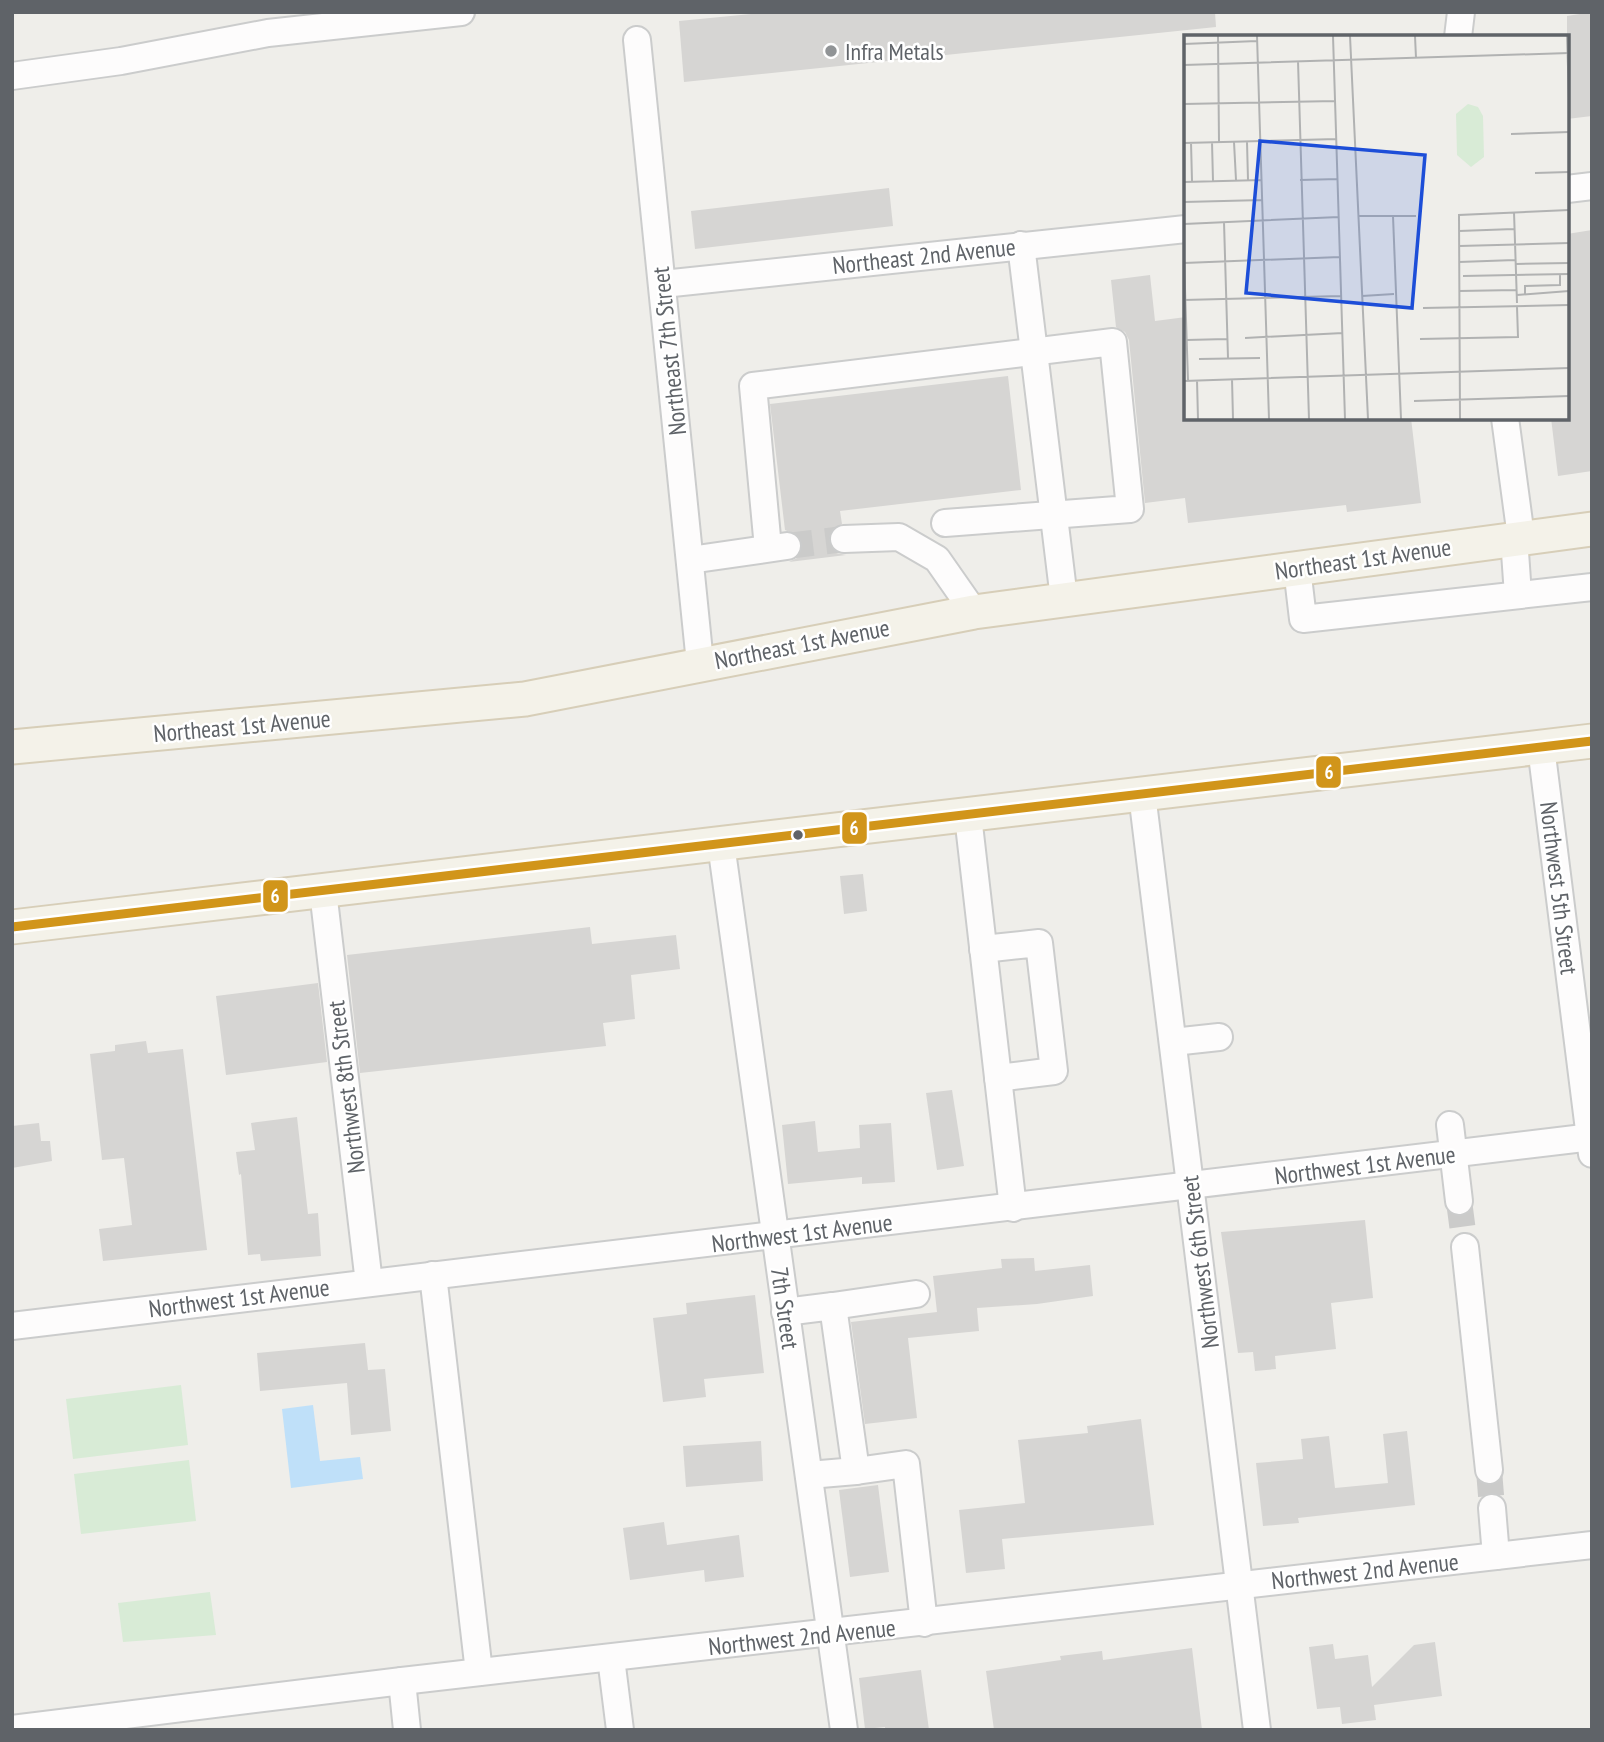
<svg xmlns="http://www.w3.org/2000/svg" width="1604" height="1742" viewBox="0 0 1604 1742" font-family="'PT Sans Narrow',sans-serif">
<rect width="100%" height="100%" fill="#efeeea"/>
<g fill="#d8ebd6">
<path d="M181,1385L188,1445L73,1459L66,1399Z"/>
<path d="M189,1460L196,1521L81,1534L74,1474Z"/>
<path d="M210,1592L216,1635L123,1642L118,1603Z"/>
</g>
<path fill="#bfe0f9" d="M313,1405L320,1461L360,1457L363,1479L291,1488L282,1409Z"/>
<g fill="#d6d5d3">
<path d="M772,12H1215L1216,27L684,82L679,21Z"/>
<path d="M1592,12V116L1567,119V16Z"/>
<path d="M889,188L893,226L695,249L691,211Z"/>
<path d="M1592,230V471L1558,476L1551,418H1567V234Z"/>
<path d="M1150,275L1155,321L1186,317V418H1411L1421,503L1347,512L1346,505L1188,523L1185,498L1145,503L1129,340L1125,332L1116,327L1111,280Z"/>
<path d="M1008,376L1021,490L840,511L842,524L830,531L828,540L836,553L846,555L789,562L797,558L803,544L799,536L785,530L770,404Z"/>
<path d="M863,874L867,911L844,914L840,876Z"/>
<path d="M590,927L592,944L676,935L680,969L631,975L635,1019L603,1023L606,1046L360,1073L347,955Z"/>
<path d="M318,983L327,1062L226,1075L216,996Z"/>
<path d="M146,1041L148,1053L183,1049L207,1250L103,1261L99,1229L132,1225L124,1158L102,1160L90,1054L115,1051V1045Z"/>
<path d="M952,1090L964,1166L937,1170L926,1093Z"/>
<path d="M297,1117L308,1214L318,1213L321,1256L261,1261L260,1254L248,1255L241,1174L239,1175L236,1152L255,1150L251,1123Z"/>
<path d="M815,1121L818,1152L860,1148L859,1125L891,1123L895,1182L862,1184V1177L788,1184L782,1125Z"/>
<path d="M39,1123L41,1141H50L52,1161L12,1168V1126Z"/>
<path d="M1365,1220L1373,1298L1331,1303L1336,1349L1275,1356L1276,1369L1255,1371L1253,1352L1238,1353L1221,1232Z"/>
<path d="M1034,1258L1035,1271L1090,1265L1093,1296L1037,1304L977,1308L979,1331L908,1338L917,1418L865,1424L851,1322L937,1312L933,1276L1002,1268L1001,1259Z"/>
<path d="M755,1295L764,1373L704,1379L706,1397L663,1402L653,1318L687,1314L686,1303Z"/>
<path d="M365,1343L368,1370L385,1369L391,1431L351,1435L347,1383L260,1391L257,1353Z"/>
<path d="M1141,1419L1154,1525L1002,1539L1005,1569L966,1573L959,1510L1025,1503L1018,1440L1088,1433L1087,1426Z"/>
<path d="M1407,1431L1415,1505L1298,1518L1299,1523L1263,1526L1256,1463L1303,1459L1301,1439L1329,1436L1335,1488L1388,1483L1383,1434Z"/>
<path d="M761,1441L763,1481L686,1487L683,1446Z"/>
<path d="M878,1485L889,1572L850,1577L839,1490Z"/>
<path d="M664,1522L667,1545L739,1535L744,1577L705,1582L704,1570L630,1580L623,1528Z"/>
<path d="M1435,1642L1442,1696L1374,1705L1376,1720L1342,1724L1340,1707L1317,1709L1309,1647L1333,1644L1335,1659L1368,1655L1372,1687L1414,1645Z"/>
<path d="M1192,1648L1202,1730H994L986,1671L1061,1660L1060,1656L1102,1651L1103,1660Z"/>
<path d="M921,1670L929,1730H885V1727L865,1729L859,1678Z"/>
</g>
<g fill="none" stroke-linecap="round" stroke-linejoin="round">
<g stroke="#cbcbca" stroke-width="26" stroke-dasharray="26 13" stroke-linecap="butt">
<path d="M787,546L844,539"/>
<path d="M1459,1201L1465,1247"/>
<path d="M1489,1470L1492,1508"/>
</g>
<g stroke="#cbcccc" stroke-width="30">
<g id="minor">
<path d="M1458,37L1461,12"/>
<path d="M637,40L700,663"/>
<path d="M12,76L121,61L268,33L461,12"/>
<path d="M1567,189L1592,186"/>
<path d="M1021,245L1064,599"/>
<path d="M663,284L1186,229"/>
<path d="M1505,418L1521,537"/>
<path d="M1514,538L1518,595"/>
<path d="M844,539L899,537L937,559L974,612"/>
<path d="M768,548L753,386L1113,342L1130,509L945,523"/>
<path d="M690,560L787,546"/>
<path d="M1297,568L1303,619L1592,587"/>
<path d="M1541,747L1592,1154"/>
<path d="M1142,794L1257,1730"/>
<path d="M968,816L1013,1208"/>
<path d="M721,844L844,1730"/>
<path d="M323,891L369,1283"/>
<path d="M983,949L1039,943L1054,1071L998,1078"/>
<path d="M1173,1042L1219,1037"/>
<path d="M1450,1125L1459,1201"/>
<path d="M1465,1247L1489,1470"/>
<path d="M433,1275L479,1672"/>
<path d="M833,1306L916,1294"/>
<path d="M785,1312L833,1306L856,1471L906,1464L924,1623"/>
<path d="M12,1326L1592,1137"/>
<path d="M809,1475L856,1471"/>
<path d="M1492,1508L1496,1556"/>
<path d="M611,1658L620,1730"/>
<path d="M402,1681L407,1730"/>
<path d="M12,1729L402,1681L1592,1545"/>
</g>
</g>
<g stroke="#d7ceb8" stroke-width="37">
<g id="major">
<path d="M12,747L525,699L974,612L1592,529"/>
<path d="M12,927L1592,741"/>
</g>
</g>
<use href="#minor" stroke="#fdfcfc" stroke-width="26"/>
<use href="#major" stroke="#f4f2e9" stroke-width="33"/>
<g stroke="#fff" stroke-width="14">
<path id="bus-1" d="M12,927L1592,741"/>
</g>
<use href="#bus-1" stroke="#d1951a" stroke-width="9"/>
</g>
<circle fill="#919496" stroke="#fff" stroke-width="2.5" cx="831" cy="51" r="7"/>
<circle fill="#5f6368" stroke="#fff" stroke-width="2.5" cx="798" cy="835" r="6"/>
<g text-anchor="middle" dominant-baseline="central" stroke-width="5" stroke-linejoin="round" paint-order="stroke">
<g font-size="24" fill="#5f6368" stroke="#fff" text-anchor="start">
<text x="845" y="51">Infra Metals</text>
</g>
<g font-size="24" fill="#5f6368" stroke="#fff">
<text transform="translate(924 256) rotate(-6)">Northeast 2nd Avenue</text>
<text transform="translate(669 351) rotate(-96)">Northeast 7th Street</text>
<text transform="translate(1363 559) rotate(-8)">Northeast 1st Avenue</text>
<text transform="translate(802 644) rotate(-11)">Northeast 1st Avenue</text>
<text transform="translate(242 726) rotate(-5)">Northeast 1st Avenue</text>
<text transform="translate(1559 888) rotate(83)">Northwest 5th Street</text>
<text transform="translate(346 1087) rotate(-97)">Northwest 8th Street</text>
<text transform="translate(1365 1165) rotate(-7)">Northwest 1st Avenue</text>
<text transform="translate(802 1233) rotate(-7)">Northwest 1st Avenue</text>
<text transform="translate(1200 1262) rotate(-97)">Northwest 6th Street</text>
<text transform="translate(239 1298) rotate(-7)">Northwest 1st Avenue</text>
<text transform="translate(785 1308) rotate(82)">7th Street</text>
<text transform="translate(1365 1571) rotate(-6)">Northwest 2nd Avenue</text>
<text transform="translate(802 1637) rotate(-6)">Northwest 2nd Avenue</text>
</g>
</g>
<g transform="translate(1184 35)">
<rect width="385" height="385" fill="#efeeea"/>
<path d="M284,69L294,72L299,81L300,122L287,132L273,120L272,79Z" fill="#d8ebd6"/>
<path fill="none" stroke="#b1b2b2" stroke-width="2" d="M34,1L35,107M73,1L85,384M149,1L161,384M166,1L184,384M231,1L232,23M383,1L385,63M0,9L73,6M114,26L125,384M0,30L385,18M0,69L152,66M327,99L385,97M7,107L8,146M28,107L29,146M50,107L52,145M63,107L64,145M0,108L153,104M351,138L385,137M116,145L154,144M0,147L78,145M0,167L79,165M330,177L333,268M175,181H232M209,181L217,384M40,187L44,323M0,189L155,182M275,196L330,194M275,211L385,208M0,223L4,346M275,227L331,225M0,228L156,222M332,229L385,228M279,241L385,239M275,256L332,255M333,260L385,256M341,260V251L376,250V240M178,261L210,259M0,265L157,261M239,273L385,270M61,303L159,298M236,304L334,302L333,272M3,305L43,304M15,324L76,323M48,344L49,384M13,345L14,384M0,346L385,333M230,366L385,361M276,384L275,180L385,175"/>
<path fill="#1d4ed8" fill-opacity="0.15" stroke="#1d4ed8" stroke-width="3.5" d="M76,106L241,120L228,273L62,258Z"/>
<rect width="385" height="385" fill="none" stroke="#5f6368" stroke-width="3.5"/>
</g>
<g stroke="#fff" stroke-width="2.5">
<rect x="1315" y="755" width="27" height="34" rx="7" fill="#d1951a"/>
<rect x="841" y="811" width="27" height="34" rx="7" fill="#d1951a"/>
<rect x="262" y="879" width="27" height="34" rx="7" fill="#d1951a"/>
</g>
<g font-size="19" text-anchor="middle" font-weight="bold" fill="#fff">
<text x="1329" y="779">6</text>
<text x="854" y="835">6</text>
<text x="275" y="903">6</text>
</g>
<rect width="1604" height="1742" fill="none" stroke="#5f6368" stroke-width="28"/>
</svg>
